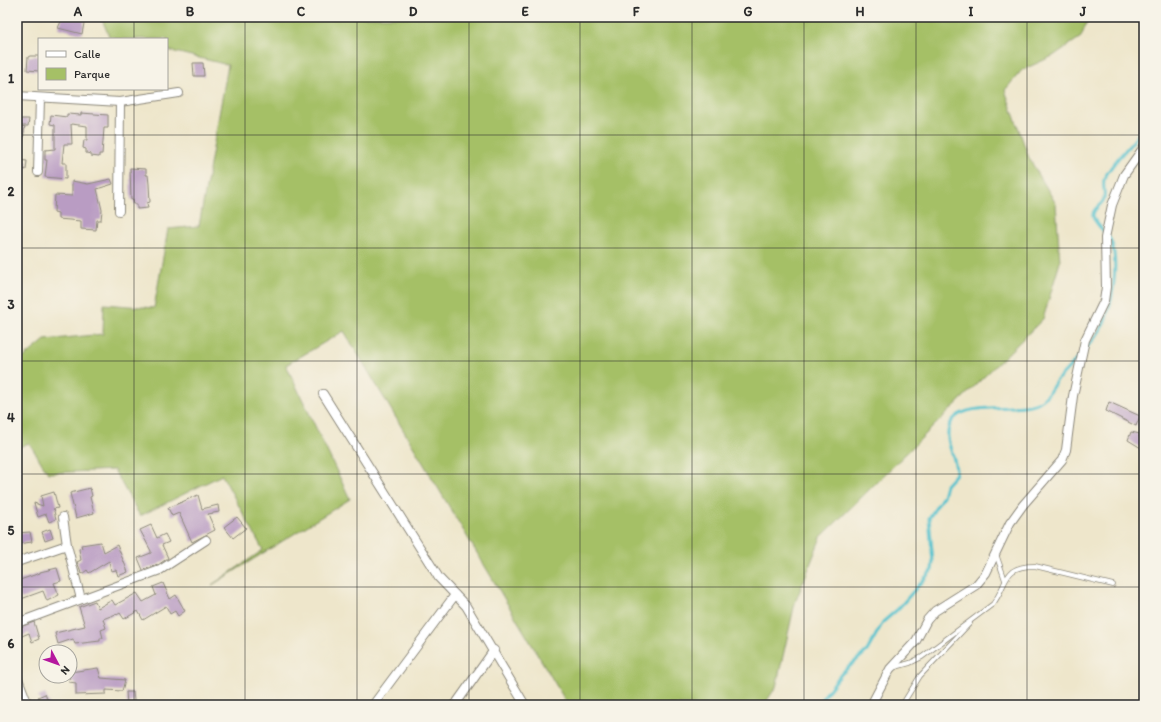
<svg xmlns="http://www.w3.org/2000/svg" width="1161" height="722" viewBox="0 0 1161 722" font-family="Itim,sans-serif">
<rect width="100%" height="100%" fill="#f7f3e8"/>
<filter id="ink" filterUnits="userSpaceOnUse"><feTurbulence type="fractalNoise" baseFrequency=".025" numOctaves="2"/><feDisplacementMap in="SourceGraphic" scale="8" xChannelSelector="R" yChannelSelector="G"/><feConvolveMatrix kernelMatrix="1 2 1 2 8 2 1 2 1" color-interpolation-filters="sRGB"/></filter>
<filter id="wash" filterUnits="userSpaceOnUse"><feTurbulence type="fractalNoise" baseFrequency=".012" numOctaves="4" result="noise"/><feDisplacementMap in="SourceGraphic" scale="16" xChannelSelector="R" yChannelSelector="G"/><feGaussianBlur stdDeviation="0.9" result="paint"/><feColorMatrix in="noise" values="0 0 0 0 0 0 0 0 0 0 0 0 0 0 0 0 0 1.4 0 .05"/><feComposite in="paint" operator="in"/></filter>
<g filter="url(#wash)">
<rect width="100%" height="100%" fill="#eee6cb"/>
<path fill="#a5c066" stroke="#687648" d="M101,17H1089L1081,37L1053,56L1022,70L1005,90L1029,158L1056,204L1060,262L1043,319L821,537L795,603L776,687L764,705H568L344,331L286,365L350,499L212,585L263,550L222,475L140,516L114,470L48,473L29,443L17,448V363L45,340L103,334L104,304L154,308L168,229L199,226L228,65L167,50V39H121L109,36Z"/>
<g fill="none" stroke-linecap="round" stroke-linejoin="round">
<g stroke="#55c2ce" stroke-width="3">
<path d="M1085,349C1092,342 1099,334 1103,325C1113,306 1119,261 1111,241C1107,232 1096,226 1093,216C1092,209 1100,206 1103,201C1107,193 1101,185 1105,177C1115,158 1133,145 1144,126"/>
<path d="M817,705L842,673L867,651L883,622L898,609L932,570L933,562L929,518L943,496L946,485L956,474C957,456 944,444 949,427C958,398 1013,414 1039,402C1049,397 1051,387 1058,379C1065,372 1072,364 1079,357"/>
</g>
</g>
<g id="blocks">
<g fill="#b99cc3">
<path d="M63,17L85,18L82,34L58,28Z"/>
<path d="M30,56H39V71L27,70L28,57Z"/>
<path d="M193,63H203L204,76H194Z"/>
<path d="M81,113L108,115V128H104L102,154H99V157L91,156V154L86,153V149L83,148L84,140H87V126L71,124L72,144H64L62,163H66V179L45,177L47,160H45V150L55,149V125L50,124L51,115L67,117V114L81,115Z"/>
<path d="M21,119H29L28,126H21L25,127L21,151H17V125L20,126Z"/>
<path d="M17,160L27,161L26,170L17,167Z"/>
<path d="M130,168L146,169V175H148L149,184L150,202L147,203L148,208L137,209V204H134L133,199L131,200Z"/>
<path d="M111,179L113,184L97,189L102,210L101,220H97L96,230L81,229V221L58,219V213L54,212L55,195L72,196V181L88,184Z"/>
<path d="M1109,402L1140,416L1136,426L1106,411Z"/>
<path d="M1131,432L1140,434L1139,437L1144,440L1141,448L1128,440Z"/>
<path d="M90,488L92,496L90,497L94,513L76,518L70,493Z"/>
<path d="M54,492L58,508L53,509L55,510L54,511L56,519L49,522L46,514L38,517L34,503L43,506L41,496Z"/>
<path d="M198,495L202,509L218,505L219,512L208,514L215,530L192,542L179,513L172,516L168,508Z"/>
<path d="M237,517L246,528L233,538L224,527Z"/>
<path d="M151,525L157,538L165,534L169,542L162,545L168,558L158,565L143,570L138,558L151,553V551L140,530Z"/>
<path d="M50,529L53,538L45,541L42,532Z"/>
<path d="M30,532L32,542L17,544V533Z"/>
<path d="M101,542L104,552L117,545L128,572L118,576L116,570L111,571L109,561L89,573L87,570L82,574L77,562L81,560L79,549L82,548L81,545Z"/>
<path d="M57,568L61,581L54,583L59,595L47,601L43,591L21,599L17,589V581L40,573V572Z"/>
<path d="M163,583L170,599L176,595L185,611L178,616L175,611L170,614L166,606L143,620L138,611L124,619L120,613L117,615L116,614L103,619L106,628L101,630L103,638H100V641L75,644L73,639L58,644L55,633L85,626L79,607L95,601L98,608L112,600L115,605L137,593L143,602L156,595L153,587Z"/>
<path d="M34,622L39,639L32,642L29,633L17,638V628Z"/>
<path d="M98,668L101,678L125,680L122,691L106,690V694L76,695V683L69,682L70,672Z"/>
<path d="M126,692H133L134,701L127,704Z"/>
<path d="M45,694L50,705H42L38,697Z"/>
</g>
</g>
</g>
<g filter="url(#ink)">
<use href="#blocks" fill-opacity="0" stroke="#8c887b" stroke-width="1"/>
<g fill="none" stroke-linecap="round" stroke-linejoin="round">
<g stroke="#8c887b" stroke-width="5.5">
<g id="lane">
<path d="M996,554L1005,580"/>
<path d="M892,668L910,663L922,657L993,604C1009,582 1002,566 1035,566L1113,585"/>
<path d="M902,705L920,676L970,623"/>
</g>
</g>
<g stroke="#8c887b" stroke-width="10">
<g id="street">
<path d="M17,96L120,102L179,93"/>
<path d="M38,172L40,98"/>
<path d="M119,211L120,102"/>
<path d="M323,394L439,578L466,606L525,705"/>
<path d="M63,517L67,545L81,599"/>
<path d="M17,562L67,545"/>
<path d="M17,623L160,570L206,540"/>
<path d="M17,676L28,705"/>
<path d="M373,705L455,595"/>
<path d="M455,705L494,650"/>
<path d="M871,705L890,669L916,641L927,620L935,611L976,585L986,573L1010,523L1023,505L1062,460L1066,450L1073,396L1085,340L1104,301L1106,287L1105,238L1112,205L1124,175L1144,147"/>
</g>
</g>
<use href="#lane" stroke="#fff" stroke-width="4"/>
<use href="#street" stroke="#fff" stroke-width="8"/>
</g>
</g>
<path fill="none" stroke="#2b2b2b" stroke-width="1" stroke-opacity="0.55" d="M134,17V39M245,17V705M357,17V705M469,17V705M580,17V705M692,17V705M804,17V705M916,17V705M1027,17V705M134,89V705M17,135H1144M17,248H1144M17,361H1144M17,474H1144M17,587H1144"/>
<rect width="1161" height="722" fill="none" stroke="#f7f3e8" stroke-width="44"/>
<rect x="38" y="38" width="130" height="52" fill="#f7f3e8" stroke="#a5a39c"/>
<rect x="46" y="51" width="20" height="6" fill="#ffffff" stroke="#a5a39c"/>
<text x="74" y="58" font-size="12" fill="#2b2b2b">Calle</text>
<rect x="46" y="68" width="20" height="12" fill="#a5c066" stroke="#a5a39c"/>
<text x="74" y="78" font-size="12" fill="#2b2b2b">Parque</text>
<g transform="translate(58 664) rotate(131)"><circle r="19" fill="#f7f3e8" stroke="#a5a39c"/>
<path d="M0-3L7 15L0 10L-7 15Z" fill="#b5179e"/>
<text y="-6" font-size="11" font-weight="bold" text-anchor="middle" fill="#2b2b2b">N</text>
</g>
<rect x="22" y="22" width="1117" height="678" fill="none" stroke="#2b2b2b" stroke-width="1.5"/>
<g font-size="13" text-anchor="middle" font-weight="bold" fill="#2b2b2b">
<text x="78" y="16">A</text>
<text x="190" y="16">B</text>
<text x="301" y="16">C</text>
<text x="413" y="16">D</text>
<text x="525" y="16">E</text>
<text x="636" y="16">F</text>
<text x="748" y="16">G</text>
<text x="860" y="16">H</text>
<text x="971" y="16">I</text>
<text x="1083" y="16">J</text>
<text x="11" y="83">1</text>
<text x="11" y="196">2</text>
<text x="11" y="309">3</text>
<text x="11" y="422">4</text>
<text x="11" y="535">5</text>
<text x="11" y="648">6</text>
</g>
</svg>
